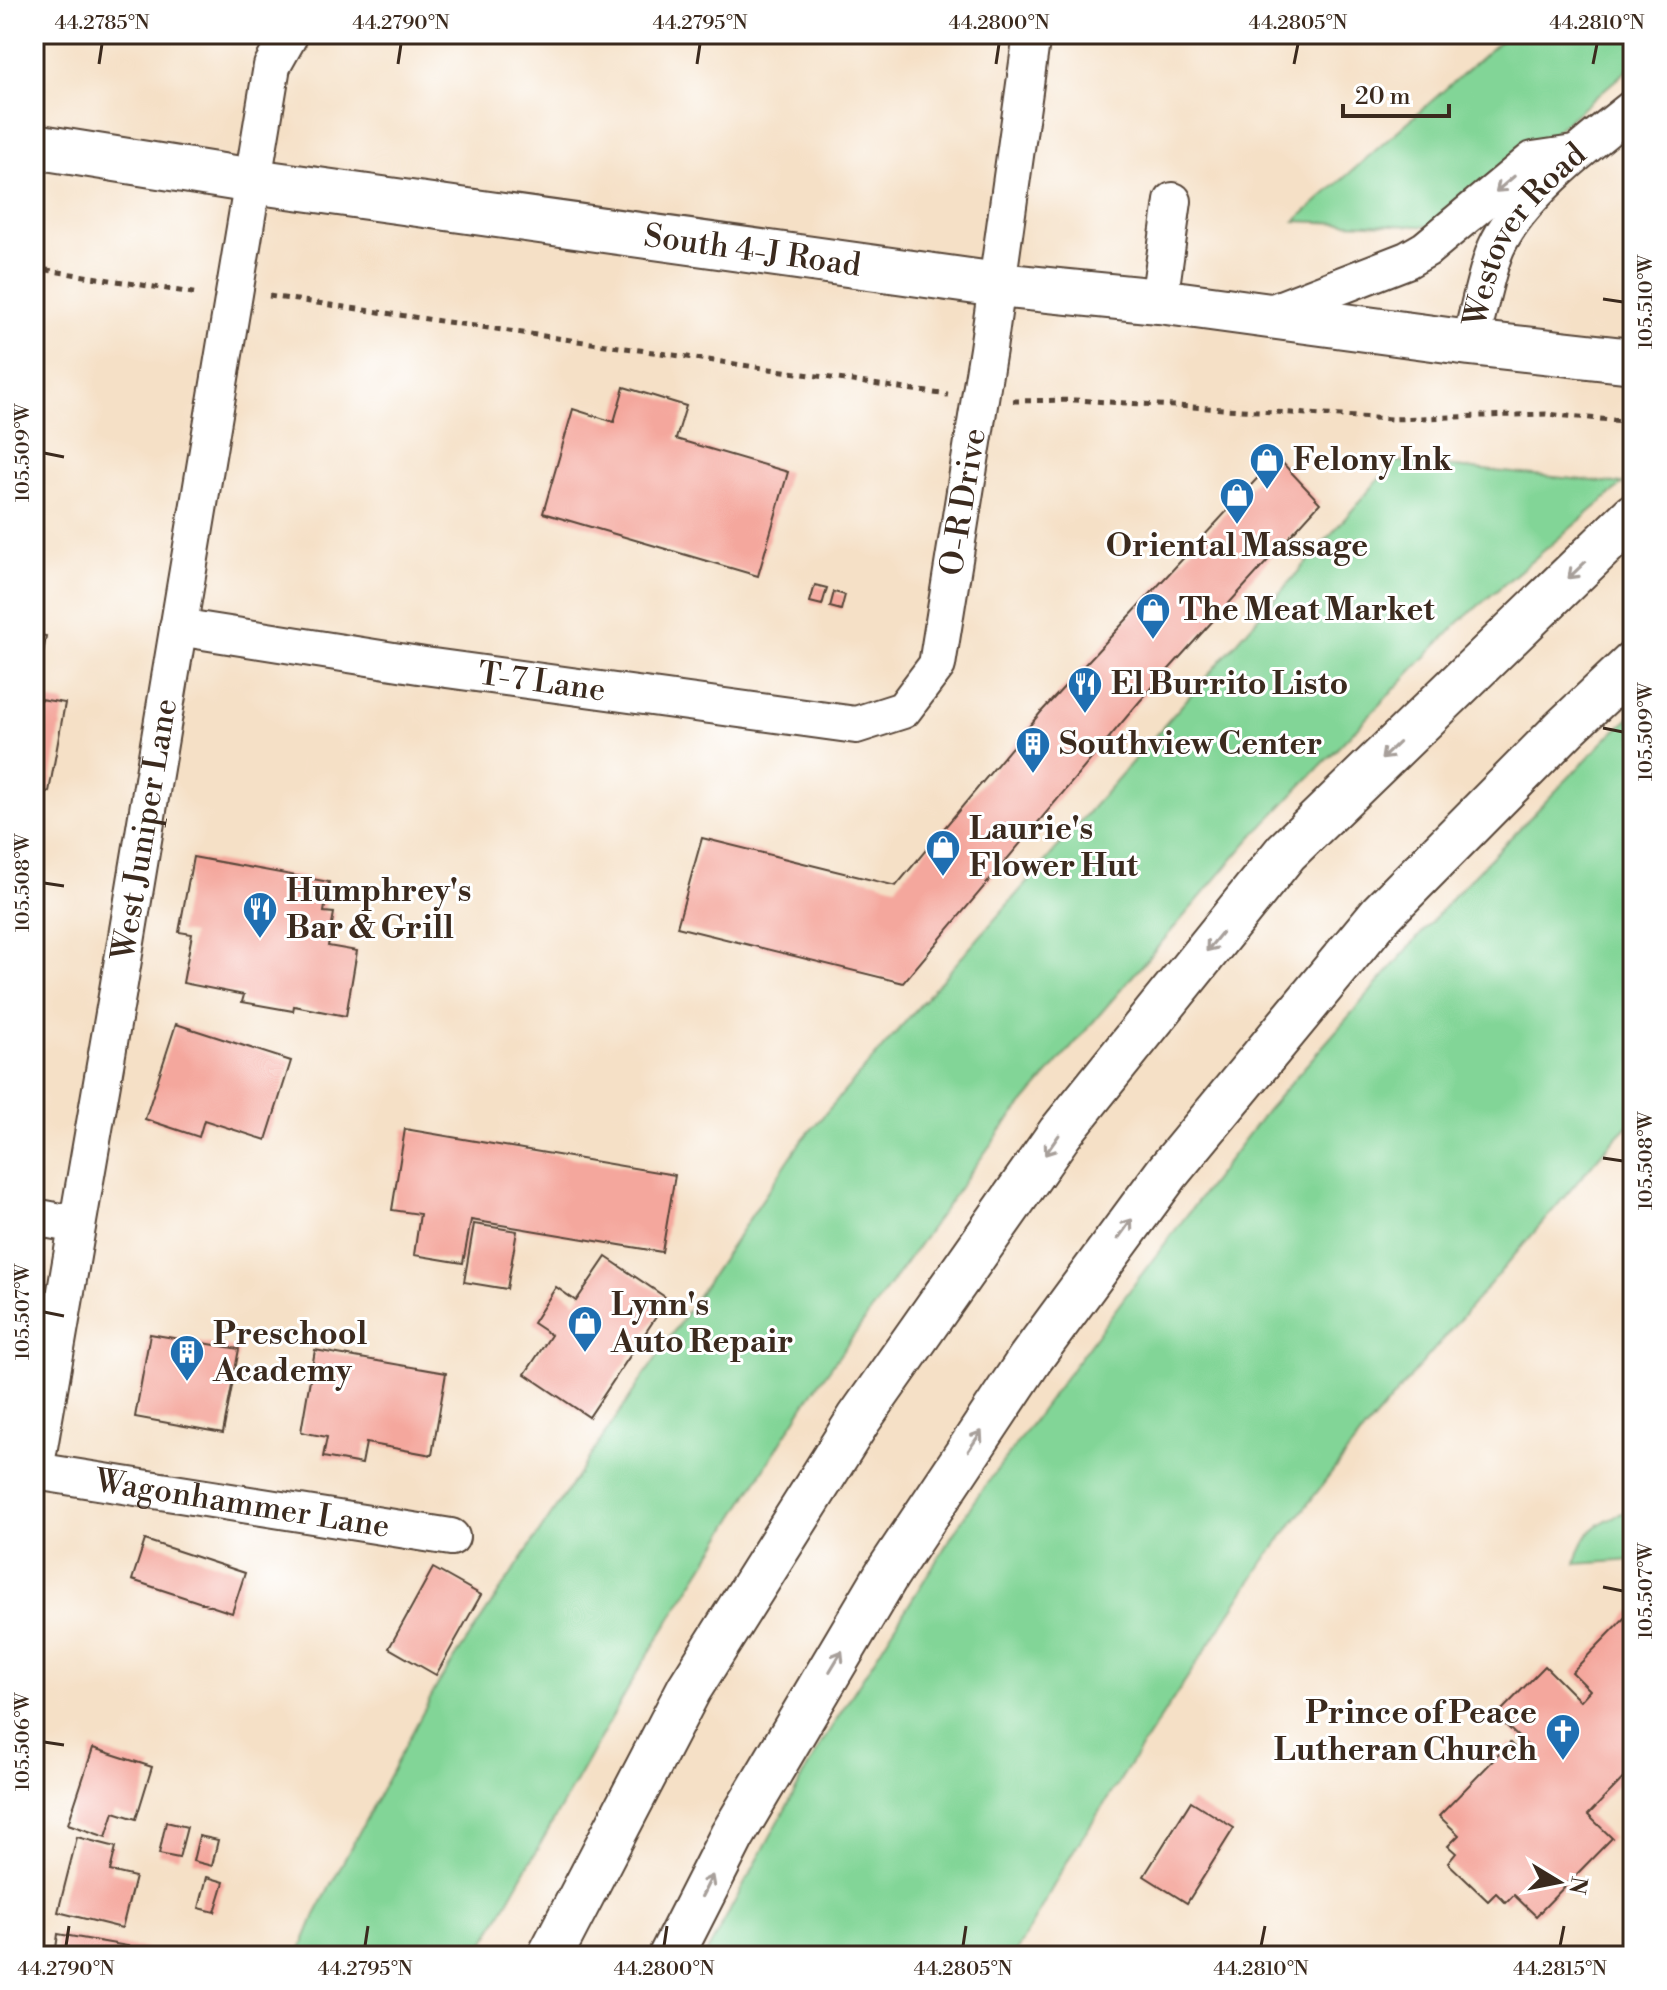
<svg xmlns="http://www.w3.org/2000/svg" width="1667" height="1990" viewBox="0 0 1667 1990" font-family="'Libre Bodoni',serif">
<rect width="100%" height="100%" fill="#fff"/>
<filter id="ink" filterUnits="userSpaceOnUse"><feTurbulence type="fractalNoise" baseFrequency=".0125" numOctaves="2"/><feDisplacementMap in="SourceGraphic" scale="16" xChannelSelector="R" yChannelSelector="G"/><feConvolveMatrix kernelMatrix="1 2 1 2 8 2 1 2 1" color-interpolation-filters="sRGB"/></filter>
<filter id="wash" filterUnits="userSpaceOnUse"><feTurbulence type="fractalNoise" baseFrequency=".006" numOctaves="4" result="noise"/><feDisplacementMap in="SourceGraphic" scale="32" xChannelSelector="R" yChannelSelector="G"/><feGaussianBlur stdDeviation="1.8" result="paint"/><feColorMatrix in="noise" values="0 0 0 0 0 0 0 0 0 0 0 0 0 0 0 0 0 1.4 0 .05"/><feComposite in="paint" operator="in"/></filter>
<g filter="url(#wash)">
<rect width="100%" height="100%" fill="#f5e0c6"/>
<g fill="#82d597" stroke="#5e805a" stroke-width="2">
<path d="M1508,34H1633V65L1443,227L1295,221Z"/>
<path d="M1395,461L1623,484L1458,623L1251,838L1004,1126L808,1399L641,1666L477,1956H298L315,1915L438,1684L802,1140Z"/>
<path d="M1633,715V1121L1607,1147L1361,1435L1264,1561L1072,1853L1014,1956H705L821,1744L974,1501L1138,1279L1267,1110L1454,896L1608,737Z"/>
<path d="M1633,1509V1560L1576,1564C1583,1528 1601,1521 1633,1509Z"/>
</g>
<g id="blocks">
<g fill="#f4a79d">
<path d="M624,387L686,406L676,439L788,472L758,576L543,513L573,409L614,422Z"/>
<path d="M1277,457L1320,503L1140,701L903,983L677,927L702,838L896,886L1041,712Z"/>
<path d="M815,585L827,588L822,605L810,602Z"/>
<path d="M834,592L845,595L841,610L830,607Z"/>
<path d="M34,634L46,636L36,694H34Z"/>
<path d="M34,698L65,703L49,792L34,789Z"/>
<path d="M193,857L329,882L324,912L334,913L328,946L357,951L346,1016L294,1006L293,1011L242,1002L244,995L183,983L192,934L179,932Z"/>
<path d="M176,1024L291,1061L266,1140L204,1120L199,1137L145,1119Z"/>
<path d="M405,1129L675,1175L662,1252L471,1220L463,1263L414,1255L420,1214L392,1210Z"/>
<path d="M474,1224L517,1231L507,1289L464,1282Z"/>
<path d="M606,1257L668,1299L589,1417L525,1374L551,1335L533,1323L556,1287L576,1301Z"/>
<path d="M150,1334L239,1349L223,1433L135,1417Z"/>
<path d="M315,1350L446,1373L432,1455L366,1443L362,1464L323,1457L327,1437L301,1432Z"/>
<path d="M145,1540L245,1573L232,1613L132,1580Z"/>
<path d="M433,1568L481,1595L436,1675L389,1648Z"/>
<path d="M1633,1609V1768L1588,1815L1612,1838L1536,1916L1514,1895L1506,1903L1496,1893L1488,1901L1448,1863L1456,1853L1448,1846L1459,1835L1439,1816L1510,1743L1522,1755L1529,1747L1496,1716L1545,1666L1580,1701L1590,1690L1572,1672Z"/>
<path d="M93,1748L152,1767L136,1819L114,1812L106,1837L68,1824Z"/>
<path d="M1191,1801L1234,1828L1187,1903L1144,1876Z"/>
<path d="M166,1822L187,1827L179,1858L159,1854Z"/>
<path d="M199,1836L218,1840L212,1866L193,1861Z"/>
<path d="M77,1837L116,1847L110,1871L135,1877L122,1928L58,1912Z"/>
<path d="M207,1877L224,1882L215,1912L199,1908Z"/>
<path d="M58,1934L162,1952L161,1956H55Z"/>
</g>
</g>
</g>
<g filter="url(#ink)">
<use href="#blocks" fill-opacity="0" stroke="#574537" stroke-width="2"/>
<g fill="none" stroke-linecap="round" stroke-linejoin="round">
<g stroke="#574537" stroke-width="40">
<g id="minor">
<path d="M1159,301L1173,201"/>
<path d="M1268,314L1407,260L1426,249L1533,160L1574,154"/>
<path id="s1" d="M1470,343C1478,315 1485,274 1496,248C1518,197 1590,142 1633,108"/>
<path id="s2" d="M178,627L425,666L856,725L903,710L937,665L988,349L1032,34"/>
<path d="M34,1217L77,1225"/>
<path id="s3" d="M35,1471L451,1537"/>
<path id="s4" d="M34,1476L117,996L272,66L290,34"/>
</g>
</g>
<g stroke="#574537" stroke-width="48">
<g id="major">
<path id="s5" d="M34,146L253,181L998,285L1159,301L1470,343L1633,361"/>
</g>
</g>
<g stroke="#574537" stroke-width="48">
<g id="highway">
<path d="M550,1956L689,1689L859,1419L1060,1133L1286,852L1633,516"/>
<path d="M671,1956L732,1836L887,1574L1030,1359L1167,1173L1381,914L1565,728L1633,664"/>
</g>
</g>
<g stroke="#574537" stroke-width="5" stroke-dasharray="6 6" stroke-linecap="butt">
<path d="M34,268L199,294"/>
<path d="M269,296L948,395"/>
<path d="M1013,401L1075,400L1391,419L1546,414L1633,422"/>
</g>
<use href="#minor" stroke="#fff" stroke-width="36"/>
<use href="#major" stroke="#fff" stroke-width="44"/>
<use href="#highway" stroke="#fff" stroke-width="44"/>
</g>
<defs><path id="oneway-shaft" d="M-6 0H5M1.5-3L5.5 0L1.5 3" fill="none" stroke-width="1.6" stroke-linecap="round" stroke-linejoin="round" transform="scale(2)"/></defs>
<g stroke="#a79f9a">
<use href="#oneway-shaft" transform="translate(1505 184) rotate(140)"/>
<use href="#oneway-shaft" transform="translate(1577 570) rotate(136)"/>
<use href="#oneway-shaft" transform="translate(1390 751) rotate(136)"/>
<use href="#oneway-shaft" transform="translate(1214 942) rotate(129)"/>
<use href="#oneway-shaft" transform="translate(1052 1145) rotate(125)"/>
<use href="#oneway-shaft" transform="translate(1125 1229) rotate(-54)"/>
<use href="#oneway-shaft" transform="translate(975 1441) rotate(-56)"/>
<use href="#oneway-shaft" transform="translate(836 1661) rotate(-59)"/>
<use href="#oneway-shaft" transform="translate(707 1886) rotate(-63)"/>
</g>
</g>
<path fill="none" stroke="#3b2a1e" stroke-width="3" d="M99,64L102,44M398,64L401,44M697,64L700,44M996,64L999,44M1294,64L1298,44M1593,64L1597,44M1603,299L1623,302M44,453L64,457M1603,728L1623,732M44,883L64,886M1603,1158L1623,1161M44,1312L64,1316M1603,1587L1623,1591M44,1742L64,1745M66,1946L69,1926M365,1946L368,1926M664,1946L667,1926M963,1946L966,1926M1261,1946L1265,1926M1560,1946L1564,1926"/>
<defs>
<g id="shop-pin" transform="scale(1.8)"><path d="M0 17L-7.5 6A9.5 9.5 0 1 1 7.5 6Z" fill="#1f6fb2" stroke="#fff"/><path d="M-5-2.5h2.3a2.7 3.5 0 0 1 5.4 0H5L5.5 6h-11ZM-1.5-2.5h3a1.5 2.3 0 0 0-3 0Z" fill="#fff"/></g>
<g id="restaurant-pin" transform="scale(1.8)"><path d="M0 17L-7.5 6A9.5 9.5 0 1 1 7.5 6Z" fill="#1f6fb2" stroke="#fff"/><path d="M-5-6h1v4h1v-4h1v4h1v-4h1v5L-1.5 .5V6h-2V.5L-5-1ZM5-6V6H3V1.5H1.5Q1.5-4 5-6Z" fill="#fff"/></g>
<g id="building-pin" transform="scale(1.8)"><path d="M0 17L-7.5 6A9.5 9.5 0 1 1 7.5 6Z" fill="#1f6fb2" stroke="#fff"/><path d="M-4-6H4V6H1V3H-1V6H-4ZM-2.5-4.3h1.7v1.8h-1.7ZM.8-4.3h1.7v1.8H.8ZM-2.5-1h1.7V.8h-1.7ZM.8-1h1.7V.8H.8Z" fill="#fff"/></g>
<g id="church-pin" transform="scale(1.8)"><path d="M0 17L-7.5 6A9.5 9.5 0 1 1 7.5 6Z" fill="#1f6fb2" stroke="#fff"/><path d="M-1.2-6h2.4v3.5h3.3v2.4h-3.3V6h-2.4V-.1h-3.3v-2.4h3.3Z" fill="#fff"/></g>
</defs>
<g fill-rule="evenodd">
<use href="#shop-pin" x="1267" y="460"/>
<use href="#shop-pin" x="1237" y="495"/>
<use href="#shop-pin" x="1153" y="610"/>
<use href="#restaurant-pin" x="1085" y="684"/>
<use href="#building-pin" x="1033" y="744"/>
<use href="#shop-pin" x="943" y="847"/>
<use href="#restaurant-pin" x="260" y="909"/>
<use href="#shop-pin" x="585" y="1323"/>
<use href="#building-pin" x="187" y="1352"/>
<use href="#church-pin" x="1563" y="1731"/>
</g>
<g text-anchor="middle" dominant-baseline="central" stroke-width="6" stroke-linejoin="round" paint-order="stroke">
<g font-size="32" fill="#3b2a1e" stroke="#fff">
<text stroke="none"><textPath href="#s1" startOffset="124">Westover Road</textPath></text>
<text stroke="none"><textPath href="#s5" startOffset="726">South 4-J Road</textPath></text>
<text stroke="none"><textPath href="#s2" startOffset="956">O-R Drive</textPath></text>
<text stroke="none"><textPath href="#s2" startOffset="368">T-7 Lane</textPath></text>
<text stroke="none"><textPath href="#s4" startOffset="656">West Juniper Lane</textPath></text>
<text stroke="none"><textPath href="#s3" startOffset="210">Wagonhammer Lane</textPath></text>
</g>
<g font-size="32" font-weight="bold" fill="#3b2a1e" stroke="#fff" text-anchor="start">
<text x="1293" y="460">Felony Ink</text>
<text x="1237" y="546" text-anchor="middle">Oriental Massage</text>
<text x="1179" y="610">The Meat Market</text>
<text x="1111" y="684">El Burrito Listo</text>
<text x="1059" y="744">Southview Center</text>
<text x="969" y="829">Laurie's<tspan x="969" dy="37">Flower Hut</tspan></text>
<text x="286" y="891">Humphrey's<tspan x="286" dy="37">Bar &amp; Grill</tspan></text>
<text x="611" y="1305">Lynn's<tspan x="611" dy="37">Auto Repair</tspan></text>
<text x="213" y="1334">Preschool<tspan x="213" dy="37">Academy</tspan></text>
<text x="1537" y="1713" text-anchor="end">Prince of Peace<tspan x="1537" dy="37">Lutheran Church</tspan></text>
</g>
</g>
<rect width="1667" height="1990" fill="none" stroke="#fff" stroke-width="88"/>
<g transform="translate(1559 1882) rotate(100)" stroke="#ffffff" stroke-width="6" paint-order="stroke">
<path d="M0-6L14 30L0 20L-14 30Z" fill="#3b2a1e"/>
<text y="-12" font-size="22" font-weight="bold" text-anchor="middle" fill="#3b2a1e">N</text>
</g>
<path d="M1343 104v12h106v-12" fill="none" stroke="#3b2a1e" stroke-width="4"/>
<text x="1355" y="104" font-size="24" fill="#3b2a1e" stroke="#ffffff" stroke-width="6" paint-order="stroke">20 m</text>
<rect x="44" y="44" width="1579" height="1902" fill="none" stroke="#3b2a1e" stroke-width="3"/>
<g font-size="20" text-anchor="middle" fill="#3b2a1e">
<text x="102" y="29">44.2785°N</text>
<text x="401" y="29">44.2790°N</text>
<text x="700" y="29">44.2795°N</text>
<text x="999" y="29">44.2800°N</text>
<text x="1298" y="29">44.2805°N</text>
<text x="1597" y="29">44.2810°N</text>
<text transform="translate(1645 302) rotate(-90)" y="7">105.510°W</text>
<text transform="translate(22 453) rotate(-90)" y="7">105.509°W</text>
<text transform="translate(1645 732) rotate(-90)" y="7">105.509°W</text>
<text transform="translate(22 883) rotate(-90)" y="7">105.508°W</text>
<text transform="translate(1645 1161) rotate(-90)" y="7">105.508°W</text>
<text transform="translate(22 1312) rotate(-90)" y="7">105.507°W</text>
<text transform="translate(1645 1591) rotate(-90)" y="7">105.507°W</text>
<text transform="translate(22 1742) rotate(-90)" y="7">105.506°W</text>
<text x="66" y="1975">44.2790°N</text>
<text x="365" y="1975">44.2795°N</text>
<text x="664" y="1975">44.2800°N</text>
<text x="963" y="1975">44.2805°N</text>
<text x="1261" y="1975">44.2810°N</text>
<text x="1560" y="1975">44.2815°N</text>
</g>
</svg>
